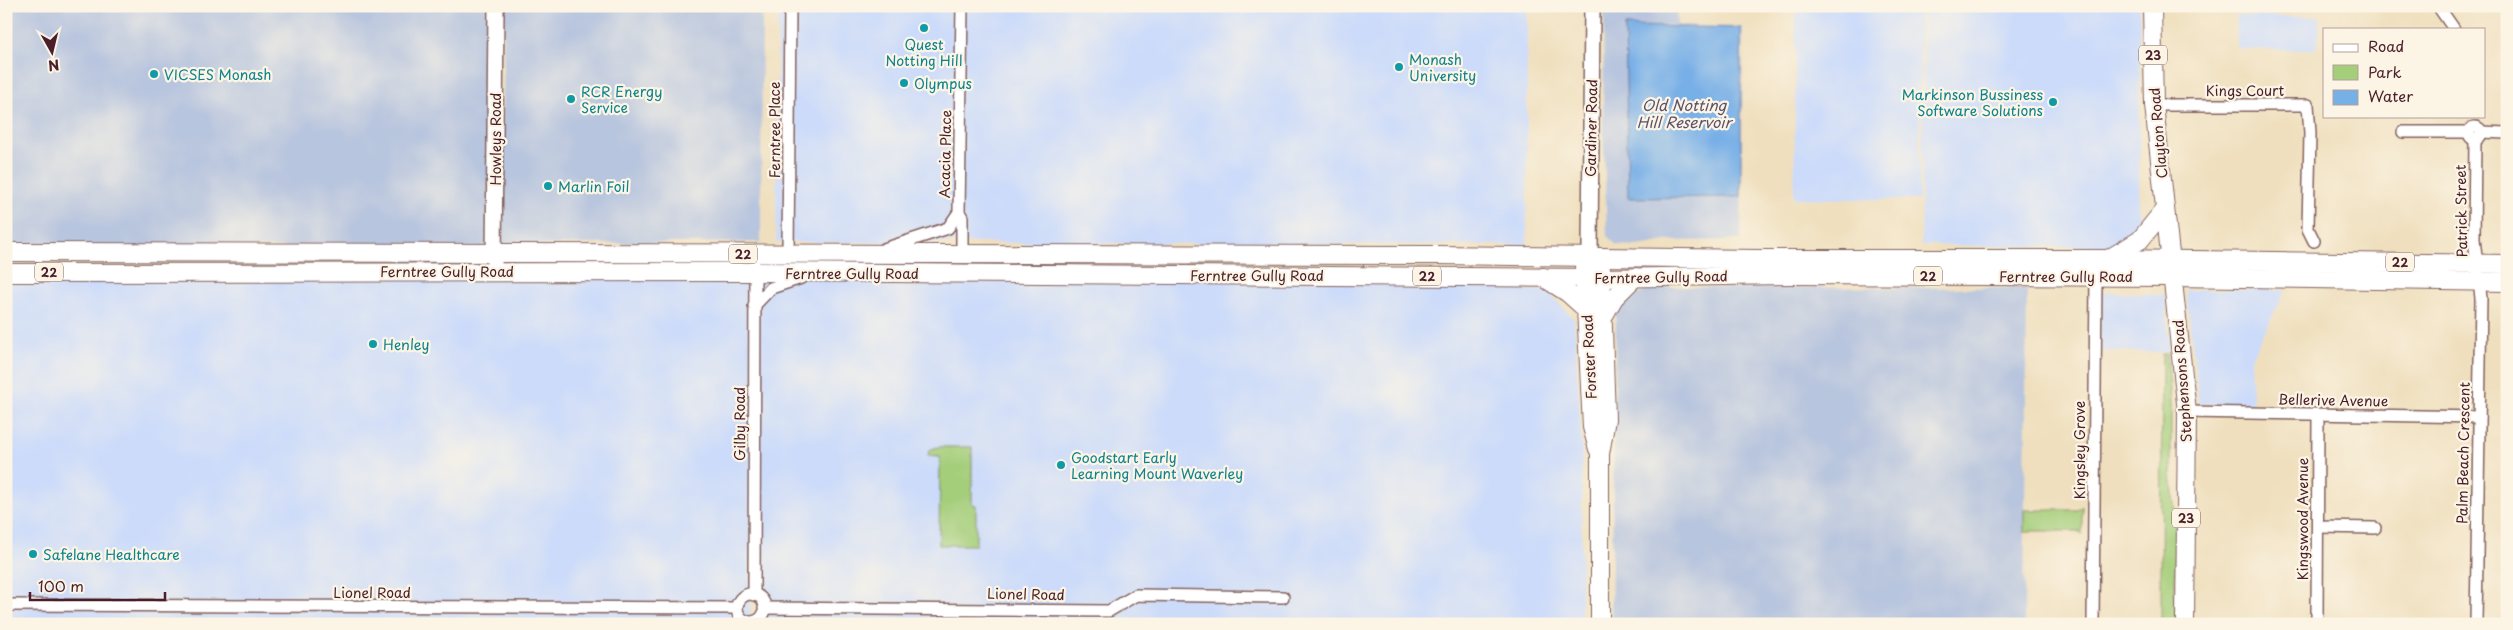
<svg xmlns="http://www.w3.org/2000/svg" width="2513" height="630" viewBox="0 0 2513 630" font-family="'Playpen Sans',sans-serif">
<rect width="100%" height="100%" fill="#fcf5e5"/>
<filter id="ink" filterUnits="userSpaceOnUse"><feTurbulence type="fractalNoise" baseFrequency=".02" numOctaves="2"/><feDisplacementMap in="SourceGraphic" scale="10" xChannelSelector="R" yChannelSelector="G"/><feConvolveMatrix kernelMatrix="1 2 1 2 8 2 1 2 1" color-interpolation-filters="sRGB"/></filter>
<filter id="wash" filterUnits="userSpaceOnUse"><feTurbulence type="fractalNoise" baseFrequency=".0096" numOctaves="4" result="noise"/><feDisplacementMap in="SourceGraphic" scale="20" xChannelSelector="R" yChannelSelector="G"/><feGaussianBlur stdDeviation="1.12" result="paint"/><feColorMatrix in="noise" values="0 0 0 0 0 0 0 0 0 0 0 0 0 0 0 0 0 1.4 0 .05"/><feComposite in="paint" operator="in"/></filter>
<g filter="url(#wash)">
<rect width="100%" height="100%" fill="#efdfbe"/>
<g fill="#ccdbfa">
<path d="M778,6H1527V245L776,242Z"/>
<path d="M1796,6H1921L1919,200L1794,198Z"/>
<path d="M1924,6H2140L2139,247L1921,245Z"/>
<path d="M2236,16L2319,17L2318,46L2314,50L2240,49L2237,46Z"/>
<path d="M755,272L1371,281L1547,291L1574,319L1582,449L1581,624H757L754,308L750,624H6V283Z"/>
<path d="M2186,290H2286L2251,358L2252,405L2199,404Z"/>
<path d="M2101,292L2165,295L2170,352L2100,351Z"/>
</g>
<g fill="#b8c5de">
<path d="M6,6H488L489,248L6,247Z"/>
<path d="M504,6H762L761,242L502,245Z"/>
<path d="M1676,6L1677,25L1743,27L1741,240L1666,241L1639,246L1617,245L1607,236L1603,122L1604,7Z"/>
<path d="M1652,287L2027,288L2024,624H1611L1616,313L1631,299Z"/>
</g>
<g fill="#a4ce7a" stroke="#777652">
<path d="M2162,354H2167L2171,403V473L2175,516V624H2161Z"/>
<path d="M938,447H972V504L976,505V545H939L940,457L928,456L929,450Z"/>
<path d="M2082,506V535L2078,531H2024V510H2078Z"/>
</g>
<path fill="#77afe7" stroke="#606789" d="M1625,26L1741,28V197L1628,198Z"/>
</g>
<g filter="url(#ink)">
<g fill="none" stroke-linecap="round" stroke-linejoin="round">
<g stroke="#84625e" stroke-width="14">
<g id="street">
<path d="M2438,6L2454,29"/>
<path d="M2154,105H2308L2310,133L2308,229L2314,241"/>
<circle cx="2475" cy="133" r="6"/>
<path d="M2403,132H2468"/>
<path d="M2481,132L2507,133"/>
<path d="M2475,139L2474,239L2481,298L2476,624"/>
<path d="M959,212L962,217V254"/>
<path d="M884,249L948,228L959,212L962,6"/>
<path d="M788,254L790,6"/>
<path d="M754,306L771,288L801,278"/>
<path d="M2187,412L2479,417"/>
<path d="M2318,527L2375,528"/>
<circle cx="751" cy="608" r="14"/>
<path d="M754,595L755,266"/>
<path d="M6,605L737,608"/>
<path d="M764,608L1109,611L1136,595L1283,597"/>
<path d="M2093,624L2096,276"/>
<path d="M2317,624L2318,415"/>
</g>
</g>
<g stroke="#84625e" stroke-width="18">
<g id="secondary">
<path d="M1585,258L1590,250L1592,6"/>
<path d="M494,265L496,6"/>
</g>
</g>
<g stroke="#84625e" stroke-width="20">
<g id="primary">
<path d="M2152,6L2154,105L2187,412L2185,624"/>
<path d="M6,252L1437,255L1759,259H2110L2507,264"/>
<path d="M2110,258L2140,240L2165,209"/>
<path d="M1584,266L1592,427L1598,449"/>
<path d="M6,273L755,272L1601,278L1791,275L2174,277L2507,282"/>
<path d="M1543,277L1568,293L1587,310"/>
<path d="M1603,317L1614,298L1635,277"/>
<path d="M1600,624V454L1606,419L1601,268"/>
</g>
</g>
<use href="#street" stroke="#fff" stroke-width="11"/>
<use href="#secondary" stroke="#fff" stroke-width="15"/>
<use href="#primary" stroke="#fff" stroke-width="18"/>
</g>
</g>
<g fill="#0f9aa8" stroke="#fcf5e5" stroke-width="2">
<circle cx="924" cy="28" r="5"/>
<circle cx="1399" cy="67" r="5"/>
<circle cx="154" cy="74" r="5"/>
<circle cx="904" cy="83" r="5"/>
<circle cx="571" cy="99" r="5"/>
<circle cx="2053" cy="102" r="5"/>
<circle cx="548" cy="186" r="5"/>
<circle cx="373" cy="344" r="5"/>
<circle cx="1061" cy="465" r="5"/>
<circle cx="33" cy="554" r="5"/>
</g>
<g text-anchor="middle" dominant-baseline="central" stroke-width="4.5" stroke-linejoin="round" paint-order="stroke">
<g fill="#fcf5e5" stroke="#7f5f63" stroke-width="1">
<rect x="2139" y="45.5" width="28" height="19" rx="4"/>
<rect x="729" y="244.5" width="28" height="19" rx="4"/>
<rect x="2386" y="252.5" width="28" height="19" rx="4"/>
<rect x="35" y="262.5" width="28" height="19" rx="4"/>
<rect x="1413" y="266.5" width="28" height="19" rx="4"/>
<rect x="1914" y="266.5" width="28" height="19" rx="4"/>
<rect x="2172" y="508.5" width="28" height="19" rx="4"/>
</g>
<g font-size="12" font-weight="bold" fill="#4a1f2b">
<text x="2153" y="55">23</text>
<text x="743" y="254">22</text>
<text x="2400" y="262">22</text>
<text x="49" y="272">22</text>
<text x="1427" y="276">22</text>
<text x="1928" y="276">22</text>
<text x="2186" y="518">23</text>
</g>
<g font-size="14" fill="#0d838f" stroke="#fcf5e5" text-anchor="start">
<text x="924" y="44" text-anchor="middle">Quest<tspan x="924" dy="16">Notting Hill</tspan></text>
<text x="1409" y="59">Monash<tspan x="1409" dy="16">University</tspan></text>
<text x="164" y="74">VICSES Monash</text>
<text x="914" y="83">Olympus</text>
<text x="581" y="91">RCR Energy<tspan x="581" dy="16">Service</tspan></text>
<text x="2043" y="94" text-anchor="end">Markinson Bussiness<tspan x="2043" dy="16">Software Solutions</tspan></text>
<text x="558" y="186">Marlin Foil</text>
<text x="383" y="344">Henley</text>
<text x="1071" y="457">Goodstart Early<tspan x="1071" dy="16">Learning Mount Waverley</tspan></text>
<text x="43" y="554">Safelane Healthcare</text>
</g>
<g font-size="14" fill="#4a1f2b" stroke="#fcf5e5">
<text x="2245" y="90">Kings Court</text>
<text transform="translate(1591 128) rotate(-89)">Gardiner Road</text>
<text transform="translate(774 130) rotate(-90)">Ferntree Place</text>
<text transform="translate(2158 133) rotate(-95)">Clayton Road</text>
<text transform="translate(495 139) rotate(-90)">Howleys Road</text>
<text transform="translate(945 154) rotate(-89)">Acacia Place</text>
<text transform="translate(2461 211) rotate(-91)">Patrick Street</text>
<text x="447" y="271">Ferntree Gully Road</text>
<text x="852" y="273">Ferntree Gully Road</text>
<text x="1257" y="275">Ferntree Gully Road</text>
<text x="2066" y="276">Ferntree Gully Road</text>
<text transform="translate(1661 277) rotate(-1)">Ferntree Gully Road</text>
<text transform="translate(1589 357) rotate(-93)">Forster Road</text>
<text transform="translate(2182 381) rotate(-94)">Stephensons Road</text>
<text transform="translate(2333 400) rotate(1)">Bellerive Avenue</text>
<text transform="translate(739 424) rotate(-90)">Gilby Road</text>
<text transform="translate(2079 450) rotate(-90)">Kingsley Grove</text>
<text transform="translate(2463 453) rotate(-89)">Palm Beach Crescent</text>
<text transform="translate(2302 519) rotate(-90)">Kingswood Avenue</text>
<text x="372" y="592">Lionel Road</text>
<text transform="translate(1026 594) rotate(1)">Lionel Road</text>
</g>
<g font-size="15" font-style="italic" fill="#5a516d" stroke="#fcf5e5">
<text x="1684" y="104">Old Notting<tspan x="1684" dy="17">Hill Reservoir</tspan></text>
</g>
</g>
<rect width="2513" height="630" fill="none" stroke="#fcf5e5" stroke-width="25"/>
<rect x="2323" y="28" width="162" height="90" fill="#fcf5e5" stroke="#b59f9b"/>
<rect x="2333" y="44" width="25" height="8" fill="#ffffff" stroke="#b59f9b"/>
<text x="2368" y="52" font-size="15" fill="#4a1f2b">Road</text>
<rect x="2333" y="65" width="25" height="15" fill="#a4ce7a" stroke="#b59f9b"/>
<text x="2368" y="78" font-size="15" fill="#4a1f2b">Park</text>
<rect x="2333" y="90" width="25" height="15" fill="#77afe7" stroke="#b59f9b"/>
<text x="2368" y="102" font-size="15" fill="#4a1f2b">Water</text>
<g transform="translate(52 52) rotate(172)" stroke="#fcf5e5" stroke-width="4" paint-order="stroke">
<path d="M0-4L9 19L0 12L-9 19Z" fill="#4a1f2b"/>
<text y="-8" font-size="14" font-weight="bold" text-anchor="middle" fill="#4a1f2b">N</text>
</g>
<path d="M30 592v8h135v-8" fill="none" stroke="#4a1f2b" stroke-width="2.5"/>
<text x="38" y="592" font-size="15" fill="#4a1f2b" stroke="#fcf5e5" stroke-width="4" paint-order="stroke">100 m</text>
</svg>
